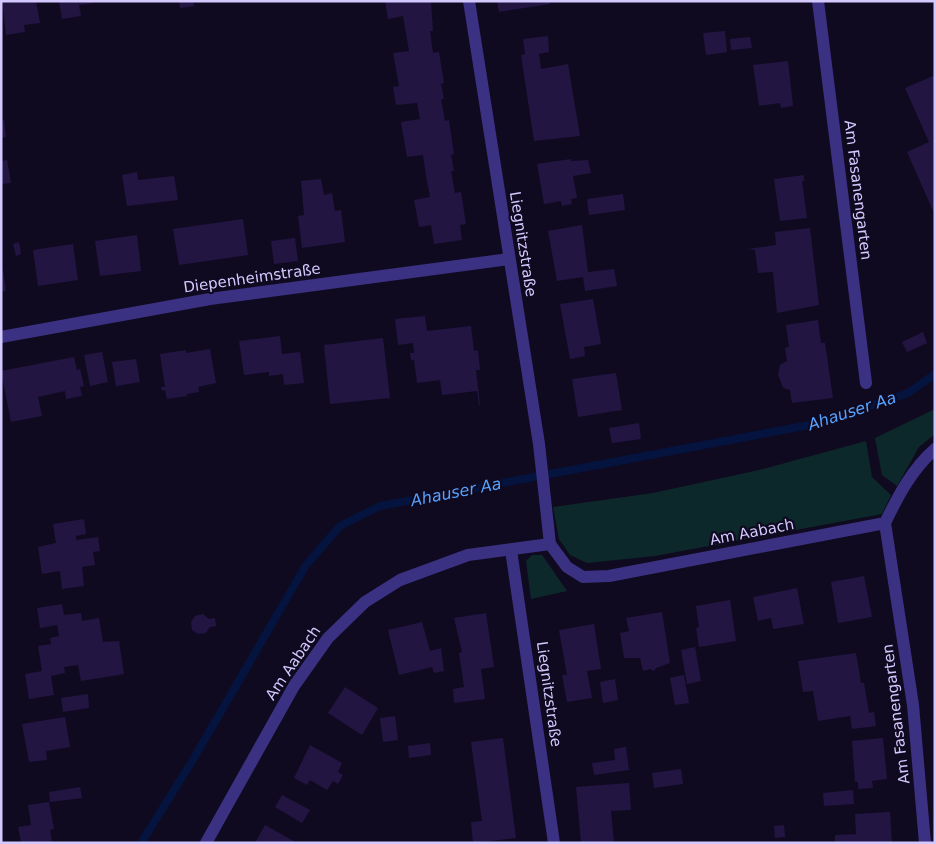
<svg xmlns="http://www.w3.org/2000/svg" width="936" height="844" viewBox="0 0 936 844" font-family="'DejaVu Sans',sans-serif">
<rect width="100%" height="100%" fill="#100a20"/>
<g fill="#0d282a">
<path d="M935,409V434L919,447L897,486L882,475L875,438Z"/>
<path d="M866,441L872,477L891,495L882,514L655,556L587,563L570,555L559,539L553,507L653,493L759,470Z"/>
<path d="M532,555H542L567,591L531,599L526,561Z"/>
</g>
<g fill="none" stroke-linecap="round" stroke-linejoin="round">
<path stroke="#04143f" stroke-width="8" d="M141,843L194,758L306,565L340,526L380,506L820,423L908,393L935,374"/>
</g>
<g fill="#221542">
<path d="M2,1H36L40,23L24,25L25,32L6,35Z"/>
<path d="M59,1H93V3L79,5L81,16L62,19Z"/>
<path d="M179,1H193L194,6L180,8Z"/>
<path d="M385,1H431L433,31H430L433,53L439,52L444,83L441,84L444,99H441L445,121L449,120L454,154L451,155L454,171H451L455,193L461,192L466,224L460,225L462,240L434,244L431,225L419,227L414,200L430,197L426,176L423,155L407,157L401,122L420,119L417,103L396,105L393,87L399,86L393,53L409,51L403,16L388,19Z"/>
<path d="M497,1H550V4L499,12Z"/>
<path d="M725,31L727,52L706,55L703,33Z"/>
<path d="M548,36L549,52L539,54L541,69L568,64L580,136L534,141L521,55L525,54L523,39Z"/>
<path d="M750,37L752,48L731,50L730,39Z"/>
<path d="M788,61L793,106L781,108L780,103L759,106L753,65Z"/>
<path d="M935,75V215L907,152L929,142L905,88Z"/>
<path d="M1,120H4L6,137L1,138Z"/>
<path d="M571,159V161L588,160L591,173L573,176L577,198L571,199L572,204L562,206L561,201L544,204L537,164Z"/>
<path d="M7,160L11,183L1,184V161Z"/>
<path d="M137,172L138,180L174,176L178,200L127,206L122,175Z"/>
<path d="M804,175V181H802L807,218L780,221L774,179Z"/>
<path d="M321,179L324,195L332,193L335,211L341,210L345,242L302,248L298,216L304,215L301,181Z"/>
<path d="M623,194L625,210L589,215L587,199Z"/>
<path d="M243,219L248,255L179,265L173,229Z"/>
<path d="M582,225L588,272L614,269L617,286L585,291L583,277L557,281L548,231Z"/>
<path d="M810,228L819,305L777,313L773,272L758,273L755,250L747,249L776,245L775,232Z"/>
<path d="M137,235L141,271L100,276L95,241Z"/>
<path d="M295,238L298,261L274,264L271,241Z"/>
<path d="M19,242L21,254L16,256L13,244Z"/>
<path d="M73,244L78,280L38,286L33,250Z"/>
<path d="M1,270H3L6,291H1Z"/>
<path d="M593,299L601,344L584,347L585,356L570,359L560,304Z"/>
<path d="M425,316L427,331L471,326L474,351L478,350L480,370H476L480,405H479L477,391L442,395L440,380L417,383L414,360H411L410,353H414L413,343L398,345L395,319Z"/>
<path d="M818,320L821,343H825L833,398L792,403L790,390L783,388L778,374L780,365L787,361L785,348L789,347L786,325Z"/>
<path d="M923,332L927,343L907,352L902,342Z"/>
<path d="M280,336L282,354L300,352L304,383L284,385L283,374L269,376V372L244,375L239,341Z"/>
<path d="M383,338L390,398L330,404L324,345Z"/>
<path d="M210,349L216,383L198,387L199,392L187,394V396L167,399L165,390L162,391L161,387H165L160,354L186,350V353Z"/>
<path d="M102,352L108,382L90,386L84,355Z"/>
<path d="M74,357L77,370L80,369L84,386L80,387L82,396L66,399L65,391L38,397L42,416L11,422L1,371Z"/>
<path d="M136,359L140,382L116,386L112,362Z"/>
<path d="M616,373L622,410L578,417L572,379Z"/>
<path d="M639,423L641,439L612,443L609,428Z"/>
<path d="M84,519L86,534L76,536V540L98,537L100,551L93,552L95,565L82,567L84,586L62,589L60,571L42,574L38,547L56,543L53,524Z"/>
<path d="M864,576L872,617L838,623L831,582Z"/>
<path d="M797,588L804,624L773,629L771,618L758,621L753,597Z"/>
<path d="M730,600L736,641L699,647L696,628L699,627L696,606Z"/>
<path d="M62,604L64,615L81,613L82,621L99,618L103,642L119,641L124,674L81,681L78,665L64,667L65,673L51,676L54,695L29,699L25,674L42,671L38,646L51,644L50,638L59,636L57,625L40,628L37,608Z"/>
<path d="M662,612L670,663L656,668L654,671L650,669L643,671L640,658H624L620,633L629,631L626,618Z"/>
<path d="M486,613L494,667L481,669L485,699L454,703L453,689L464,687L459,653L462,652L454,618Z"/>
<path d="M203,614L209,619L215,618L216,626L210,627L206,633L198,634L192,630L191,622L195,616Z"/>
<path d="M422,622L430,651L441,648L444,671L434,673L432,667L399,675L388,630Z"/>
<path d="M594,624L601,669L587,671L592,698L567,702L562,675H567L559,630Z"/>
<path d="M695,647L701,681L687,684L681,650Z"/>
<path d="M856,653L861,683H864L869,713L874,712L876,726L852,729L850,716L818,721L813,691L803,692L798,661Z"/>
<path d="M684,675L689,703L675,705L670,678Z"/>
<path d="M615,679L618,700L603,703L600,682Z"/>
<path d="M345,687L378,708L362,735L328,713Z"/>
<path d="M88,694L89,708L63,712L61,698Z"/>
<path d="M395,716L398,740L383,742L380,718Z"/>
<path d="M65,717L70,747L46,751L47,760L29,762L22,724Z"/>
<path d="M503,738L516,838L473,843L471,822L482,821L471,742Z"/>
<path d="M883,738L887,779L872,781L873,788L858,789V782H855L852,741Z"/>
<path d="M430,743L431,755L409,758L408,746Z"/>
<path d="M310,745L342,763L338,772L343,775L338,784L333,781L327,790L310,780L307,785L294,778Z"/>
<path d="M626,747L629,770L594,775L592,763L615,760L614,749Z"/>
<path d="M681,769L683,784L654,788L652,773Z"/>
<path d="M629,783L631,810L611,811L614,843H581L576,787Z"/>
<path d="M80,787L82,798L50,802L49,792Z"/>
<path d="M853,790L854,804L824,806L823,793Z"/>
<path d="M282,795L310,810L302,823L275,807Z"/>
<path d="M49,802L54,829L50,830L52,843H21L18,827L31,825L28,805Z"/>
<path d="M890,812L892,843H835V835L856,834L855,814Z"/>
<path d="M265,825L297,843H255Z"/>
<path d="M784,825L785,837L775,838L774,826Z"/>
</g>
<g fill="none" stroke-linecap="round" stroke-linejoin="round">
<g stroke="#3b3183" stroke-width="12">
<path d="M469,1L539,444L550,544L567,567L583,577L609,576L885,523C898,496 912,469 935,449"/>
<path d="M818,1L866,383"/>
<path d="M1,337L210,299L509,259"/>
<path d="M885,523L913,705L925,843"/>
<path d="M511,550L554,843"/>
<path d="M206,843L294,686L328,638L365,602L400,580L468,555L550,544"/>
</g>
</g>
<g text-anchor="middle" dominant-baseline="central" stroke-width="4.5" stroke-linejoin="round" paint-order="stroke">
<g font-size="15" fill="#d4c9ff" stroke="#100a20">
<text transform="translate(858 190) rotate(83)">Am Fasanengarten</text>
<text transform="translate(523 244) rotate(81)">Liegnitzstraße</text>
<text transform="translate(252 278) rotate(-8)">Diepenheimstraße</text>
<text transform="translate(752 532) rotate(-11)">Am Aabach</text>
<text transform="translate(293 663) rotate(-56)">Am Aabach</text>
<text transform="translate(549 694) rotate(82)">Liegnitzstraße</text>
<text transform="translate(896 714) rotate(-97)">Am Fasanengarten</text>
</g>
<g font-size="16" font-style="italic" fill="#57a2ff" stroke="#100a20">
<text transform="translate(852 411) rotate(-18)">Ahauser Aa</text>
<text transform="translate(456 492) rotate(-11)">Ahauser Aa</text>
</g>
</g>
<rect width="936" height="844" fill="none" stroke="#d4c9ff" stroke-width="5"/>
</svg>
